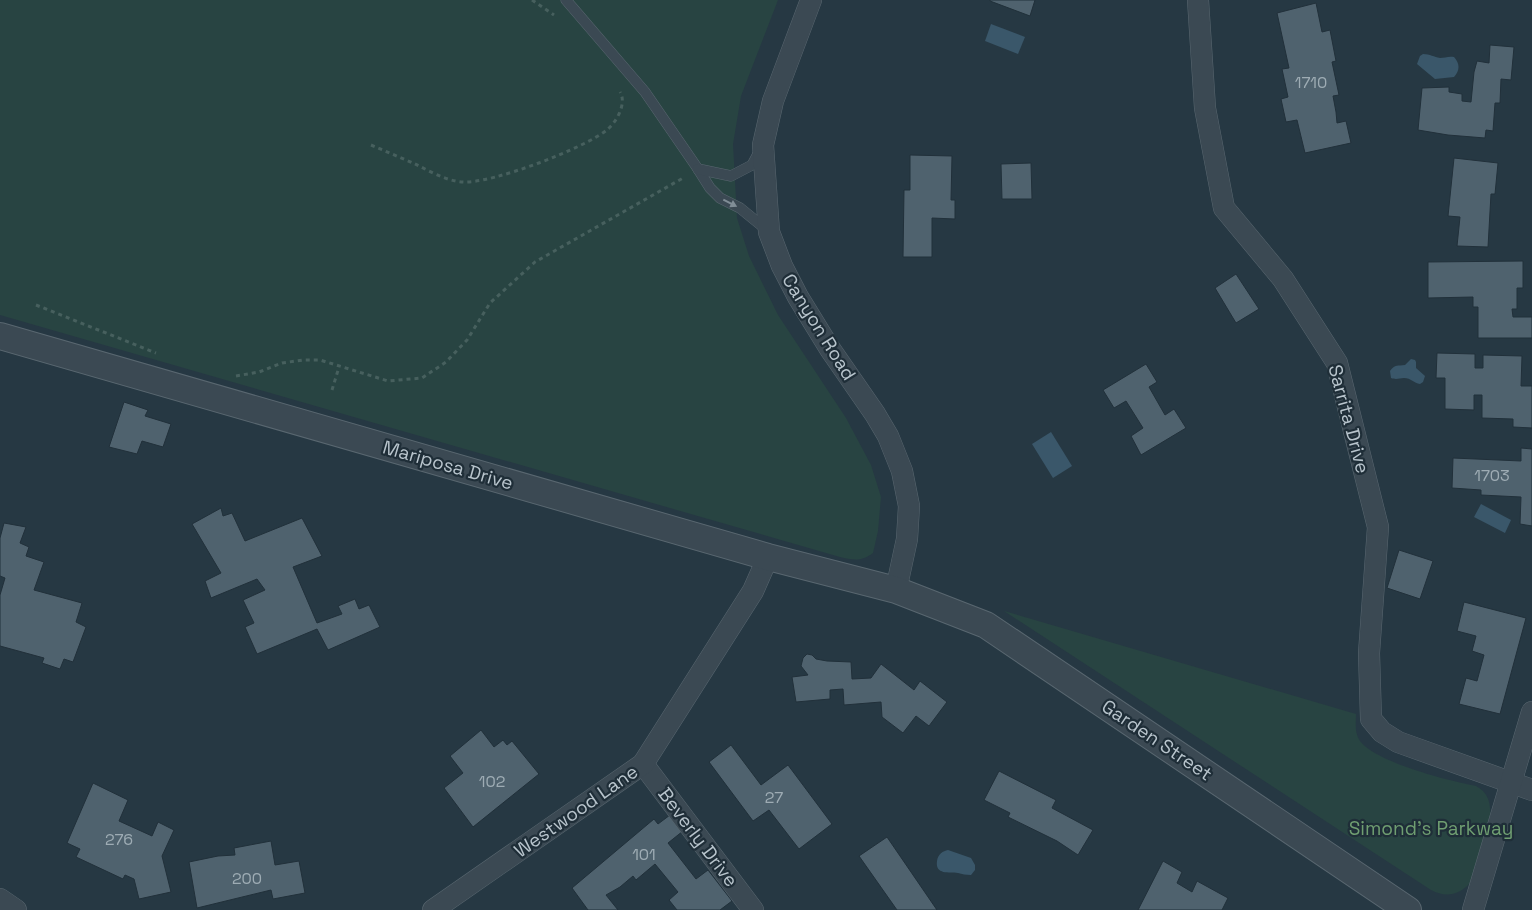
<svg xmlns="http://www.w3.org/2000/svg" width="1532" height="910" viewBox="0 0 1532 910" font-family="'Space Grotesk',sans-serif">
<rect width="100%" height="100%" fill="#263843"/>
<g fill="#284442">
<path d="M0,0H778L741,96L733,144L737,218L749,256L778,315L846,418L871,465L881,497L878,531L873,553C861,562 853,560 840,557L0,315Z"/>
<path d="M1004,611L1356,714C1356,723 1354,732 1360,741C1375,762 1449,781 1476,786C1489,793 1491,804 1490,818L1470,883C1459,895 1446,898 1431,890Z"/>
</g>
<g fill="#3a576a">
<path d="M991,24L1025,37L1018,54L985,41Z"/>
<path d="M1423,54C1430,54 1434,57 1440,58C1445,58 1448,56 1454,57C1460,64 1460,70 1454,77L1435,79L1417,64L1420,56Z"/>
<path d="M1411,359L1415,360L1416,362V368L1425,376L1423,382L1420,384C1414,383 1411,378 1404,378C1399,378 1397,380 1391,378L1390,371C1395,364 1398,366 1405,365Z"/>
<path d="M1051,432L1072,466L1053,478L1032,444Z"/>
<path d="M1481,504L1511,520L1505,533L1474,517Z"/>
<path d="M948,850L971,858L975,865V870L971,875C966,875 962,874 958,873C949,872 935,875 937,861C938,854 943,851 948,850Z"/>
</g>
<g fill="#4f626e" stroke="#21303a">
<path d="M990,0H1035L1030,16L990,1Z"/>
<path d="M1316,3L1322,32L1330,30L1336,61L1332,62L1339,95L1333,96L1336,112L1337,123L1346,121L1351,143L1305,153L1297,120L1286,122L1281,99L1288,97L1282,69L1289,68L1277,13Z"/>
<path d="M1490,45L1514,47L1511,80L1501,79L1500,103H1495L1493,131L1486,130L1485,138L1448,135L1418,130L1422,88L1449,87V92L1462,94V101L1471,102L1474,72L1477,61L1489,63Z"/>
<path d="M910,155L952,156L951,200H955V219L932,218V257H903L904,190H910Z"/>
<path d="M1454,158L1498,163L1495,194H1491L1488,247L1457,246L1460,217L1448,216Z"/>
<path d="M1031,163L1032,199H1002L1001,164Z"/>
<path d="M1523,261V288H1517V309H1512L1513,317H1532V338H1478V307H1473V297L1428,298V262Z"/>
<path d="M1236,274L1259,309L1236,323L1215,288Z"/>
<path d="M1437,353L1475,354V368H1483V355L1522,356L1521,386H1532V428L1513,427V419L1482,418V395H1474V410L1445,409V378H1436Z"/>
<path d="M1146,364L1157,382L1149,387L1165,415L1174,409L1186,428L1141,455L1131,436L1143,428L1126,401L1114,408L1103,390Z"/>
<path d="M124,402L148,410L145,416L171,424L163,447L142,441L137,454L109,447Z"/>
<path d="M1521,448L1532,449V526L1520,524L1521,497L1481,495V490L1452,488L1453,458L1521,461Z"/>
<path d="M221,508L223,516L232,513L245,541L302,518L322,556L293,567L317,623L342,614L338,606L355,599L359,609L369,605L380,627L328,650L317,629L257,654L245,627L254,623L243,600L265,590L257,579L211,598L205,581L221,573L192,524Z"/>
<path d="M4,523L26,527L20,543L29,547L26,556L44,562L34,590L82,603L76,622L86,627L73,662L64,659L60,669L42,663L44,658L0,646V595L5,578L0,576V538Z"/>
<path d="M1399,550L1433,561L1420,599L1387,588Z"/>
<path d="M1464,602L1526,618L1500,714L1459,704L1466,678L1477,681L1484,655L1472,651L1476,636L1457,631Z"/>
<path d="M807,654L812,655L816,659L827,661L851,662L852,679L871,678L881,664L914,690L920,681L947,702L929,726L916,716L903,733L882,717L881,702L844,705L843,689L830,690V699L796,702L792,677L808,675L801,666L803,658Z"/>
<path d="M481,730L494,747L503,740L507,745L512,741L539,774L473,827L444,788L463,773L450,756Z"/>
<path d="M731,745L761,785L788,765L832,824L799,849L769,810L753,821L709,762Z"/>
<path d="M999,771L1056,800L1052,808L1093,830L1078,855L1057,841L1008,817L1010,813L984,800Z"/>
<path d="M93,783L128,800L119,821L152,836L158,822L174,830L162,856L171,892L139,899L134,879L125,875L123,879L76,857L80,849L67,843Z"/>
<path d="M670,815L683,831L668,843L696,879L708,870L732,901L720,910H677L669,900L678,892L655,864L636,880L633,876L620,887L606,895L618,910H588L572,888L654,819L658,824Z"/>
<path d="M887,837L937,910H897L859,856Z"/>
<path d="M271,841L275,865L299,861L305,893L273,899L271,890L197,908L189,862L218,856L235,855L234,848Z"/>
<path d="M1163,861L1182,872L1177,883L1192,892L1197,881L1228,898L1222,910H1138Z"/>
</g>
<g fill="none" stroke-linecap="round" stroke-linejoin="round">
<g stroke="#596770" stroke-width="11">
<g id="service">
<path d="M566,0L645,92L698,169L710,188L720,198L740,208L767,230"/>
<path d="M698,169L731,176L752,165L760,150"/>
</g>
</g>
<g stroke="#596770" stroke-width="22">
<g id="minor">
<path d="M811,0L773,101L763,145L769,232L782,266L798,297L830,349L875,414L888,436L902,471L909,506L907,539L896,590"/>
<path d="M1198,0L1205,108L1224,208L1283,279L1337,363L1378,527L1369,653L1371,719L1382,732L1398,742L1532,790"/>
<path d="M643,764L753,910"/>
<path d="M0,899L16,910"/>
<path d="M433,910L643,764L753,591L768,557"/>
<path d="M1473,910L1532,712"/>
</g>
</g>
<g stroke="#596770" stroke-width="28">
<path id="tertiary" d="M0,336L768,557L896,590L986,625L1408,910"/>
</g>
<g stroke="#47605e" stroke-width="3" stroke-dasharray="4 4" stroke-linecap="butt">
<path d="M532,0L554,15"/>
<path d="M371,145C385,151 399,157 413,163C428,170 445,181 463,182C491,184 586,148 608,129C617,121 627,103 620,92"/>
<path d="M36,305L156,353"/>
<path d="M236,376L259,372L282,363L303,360H320L388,381L422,378L446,362L467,340L490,303L535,262L683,178"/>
<path d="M332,390L339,367"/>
</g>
<use href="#service" stroke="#3b4953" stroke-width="10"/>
<use href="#minor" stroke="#3b4953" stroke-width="21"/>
<use href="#tertiary" stroke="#3b4953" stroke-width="26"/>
</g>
<defs><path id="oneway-solid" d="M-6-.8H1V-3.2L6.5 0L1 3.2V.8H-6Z" transform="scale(1.25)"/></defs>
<use fill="#808d96" href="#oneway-solid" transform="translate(730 203) rotate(27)"/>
<g text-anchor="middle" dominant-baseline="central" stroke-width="4.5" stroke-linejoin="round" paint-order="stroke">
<g font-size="16" fill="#9eacb4">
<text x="1311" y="82">1710</text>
<text x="1492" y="475">1703</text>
<text x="492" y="781">102</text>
<text x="774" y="797">27</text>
<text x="119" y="839">276</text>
<text x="644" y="854">101</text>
<text x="247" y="878">200</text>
</g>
<g font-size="19" fill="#b8c4cc" stroke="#1f2e38">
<text transform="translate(819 327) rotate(58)">Canyon Road</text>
<text transform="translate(1349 419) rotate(75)">Sarrita Drive</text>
<text transform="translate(448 465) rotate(16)">Mariposa Drive</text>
<text transform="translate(1157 740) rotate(34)">Garden Street</text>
<text transform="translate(576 811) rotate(-35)">Westwood Lane</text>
<text transform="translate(698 837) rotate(53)">Beverly Drive</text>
</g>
<g font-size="19" fill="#6f9e71" stroke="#1f2e38">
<text x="1431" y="828">Simond's Parkway</text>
</g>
</g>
</svg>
